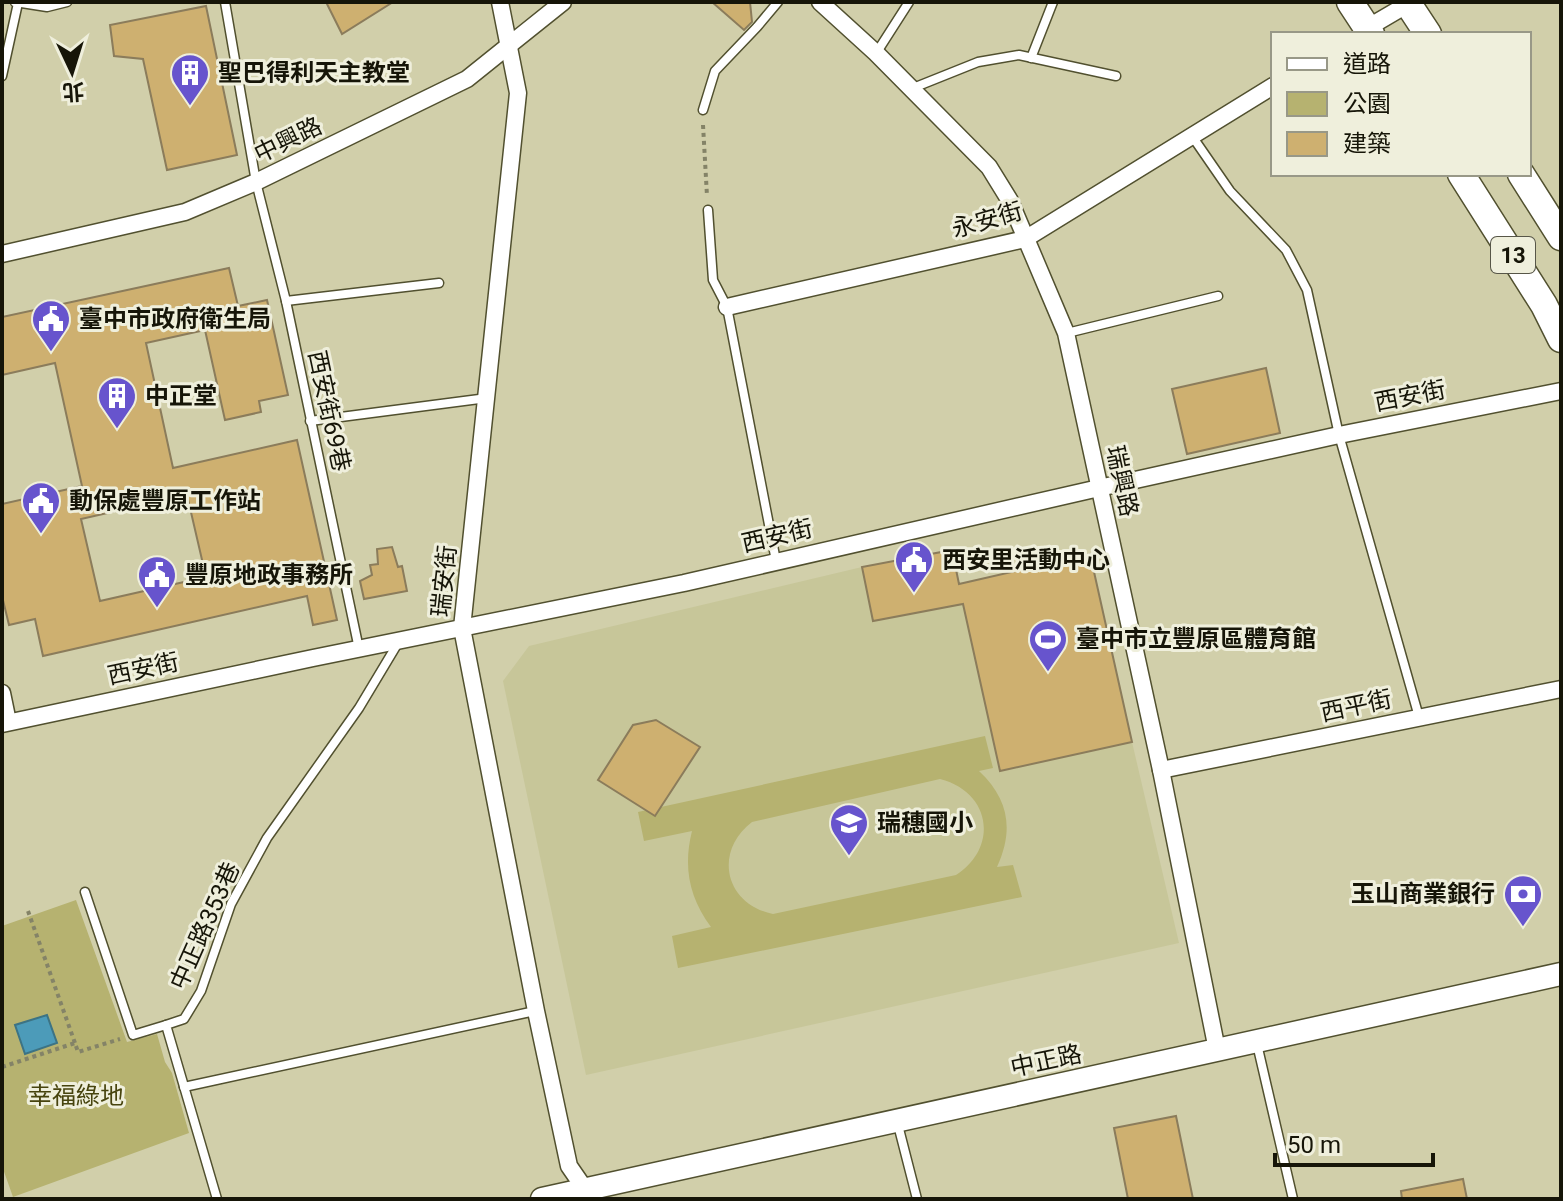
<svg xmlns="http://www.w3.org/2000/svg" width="1563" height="1201" viewBox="0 0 1563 1201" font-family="Roboto,'Noto Sans TC',sans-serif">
<rect width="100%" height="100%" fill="#d1cfaa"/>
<path fill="#c7c699" d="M862,567L873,621L963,604L1000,771L1132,742L1179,943L586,1075L503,681L529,646Z"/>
<g fill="#b6b270" fill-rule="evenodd">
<path d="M985,736L993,768L979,771C1009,799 1014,830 997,867L1013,865L1022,897L678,968L672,936L711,927C689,897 683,867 692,831L644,841L638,812ZM940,779C991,792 999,847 956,875L773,914C725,904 713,852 752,822Z"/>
<path d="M76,900L127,1042L157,1034L165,1062L172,1073L189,1133L13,1197L2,1166V926Z"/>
</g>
<path fill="#4c9bb9" stroke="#3c7384" stroke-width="2" d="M47,1015L57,1043L25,1054L15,1025Z"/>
<g fill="#ceb070" stroke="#8b7c5b" stroke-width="2" fill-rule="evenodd">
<path d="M326,2H393L342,34Z"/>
<path d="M712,2H750L752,22L744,30Z"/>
<path d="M206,6L237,155L167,170L143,59L114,56L110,25Z"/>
<path d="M229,268L238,306L267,300L288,395L259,401L261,412L225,420L205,330L146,343L173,468L297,440L337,620L313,625L307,596L43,656L35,619L9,625L2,596V504L82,486L55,363L2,375V317ZM187,495L206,577L100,601L81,519Z"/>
<path d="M1266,368L1280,433L1187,454L1172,389Z"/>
<path d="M392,547L398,567L402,566L407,591L364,599L360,581L372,575L370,565L378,564L377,549Z"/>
<path d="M952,550L959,584L1090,554L1132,742L1000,771L963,604L873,621L862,567Z"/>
<path d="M656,720L700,747L655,816L598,780L633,725Z"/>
<path d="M1176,1116L1193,1199H1128L1114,1128Z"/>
<path d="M1463,1179L1467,1199H1402L1401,1191Z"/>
</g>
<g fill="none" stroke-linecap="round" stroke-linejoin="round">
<g stroke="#51502f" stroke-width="11">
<g id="service">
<path d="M15,2L47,7L67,2"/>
<path d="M225,2L256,182L286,301L359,649"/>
<path d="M877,52L909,2"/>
<path d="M1031,58L1053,2"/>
<path d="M2,76L18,3"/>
<path d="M913,88L978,62L1019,55L1116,76"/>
<path d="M703,110L715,71L757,27L778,2"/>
<path d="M1192,136L1230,191L1286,250L1307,290L1339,435L1419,717"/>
<path d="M708,210L713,280L727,307L776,561"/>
<path d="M286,301L439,283"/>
<path d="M1067,333L1218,296"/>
<path d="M310,421L487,398"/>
<path d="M85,892L133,1035L166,1025"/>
<path d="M1257,1044L1293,1199"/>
<path d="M184,1087L535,1011"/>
<path d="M897,1121L917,1199"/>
<path d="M217,1199L166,1025L184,1019L201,991L231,904L267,838L359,708L398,643"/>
</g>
</g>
<g stroke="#51502f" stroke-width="19">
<g id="minor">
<path d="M500,2L518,93L462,628L536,1011L569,1166L589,1195"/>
<path d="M820,2L876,53L989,167L1010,201L1066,333L1161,770L1217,1050"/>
<path d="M1362,31L1408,4"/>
<path d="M2,254L185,212L256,182L467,79L563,2"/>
<path d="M727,307L1025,239L1273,86"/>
<path d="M2,693L8,722"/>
<path d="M2,724L313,658L684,583L1099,488L1339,435L1561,391"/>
<path d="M1161,770L1561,689"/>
</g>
</g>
<g stroke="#51502f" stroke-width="25">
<path id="tertiary" d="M542,1199L1561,974"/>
</g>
<g stroke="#51502f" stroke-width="29">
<g id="primary">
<path d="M1350,2L1371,34"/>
<path d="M1407,2L1428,34"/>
<path d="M1461,174L1544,305L1561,339"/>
<path d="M1521,174L1561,237"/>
</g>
</g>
<g stroke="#848367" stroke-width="4" stroke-dasharray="4 4" stroke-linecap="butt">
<path d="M703,125L707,196"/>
<path d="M28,911L75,1043"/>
<path d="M2,1067L75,1043L78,1052L120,1039"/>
</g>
<use href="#service" stroke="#fff" stroke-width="8"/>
<use href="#minor" stroke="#fff" stroke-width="16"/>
<use href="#tertiary" stroke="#fff" stroke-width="22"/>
<use href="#primary" stroke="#fff" stroke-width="26"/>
</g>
<defs>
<g id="building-pin" transform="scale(2)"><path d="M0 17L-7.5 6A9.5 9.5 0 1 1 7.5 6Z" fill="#6754cd" stroke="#efefdc"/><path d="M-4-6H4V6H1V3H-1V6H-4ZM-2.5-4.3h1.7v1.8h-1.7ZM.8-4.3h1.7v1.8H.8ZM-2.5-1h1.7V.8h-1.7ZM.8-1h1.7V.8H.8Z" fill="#fff"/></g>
<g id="civic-pin" transform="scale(2)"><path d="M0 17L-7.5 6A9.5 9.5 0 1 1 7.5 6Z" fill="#6754cd" stroke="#efefdc"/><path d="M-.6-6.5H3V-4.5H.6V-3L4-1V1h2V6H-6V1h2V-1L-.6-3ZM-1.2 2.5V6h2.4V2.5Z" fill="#fff"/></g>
<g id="stadium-pin" transform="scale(2)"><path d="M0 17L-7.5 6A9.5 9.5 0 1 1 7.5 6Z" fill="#6754cd" stroke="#efefdc"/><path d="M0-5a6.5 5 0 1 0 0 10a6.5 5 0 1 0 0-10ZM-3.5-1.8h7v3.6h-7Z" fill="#fff"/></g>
<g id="school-pin" transform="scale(2)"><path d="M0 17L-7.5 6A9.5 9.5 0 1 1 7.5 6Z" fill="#6754cd" stroke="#efefdc"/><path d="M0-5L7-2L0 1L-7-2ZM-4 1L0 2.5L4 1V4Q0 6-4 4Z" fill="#fff"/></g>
<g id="bank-pin" transform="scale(2)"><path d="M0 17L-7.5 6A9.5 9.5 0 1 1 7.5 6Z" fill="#6754cd" stroke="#efefdc"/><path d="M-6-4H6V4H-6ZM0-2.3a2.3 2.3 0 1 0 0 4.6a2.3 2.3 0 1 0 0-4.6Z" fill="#fff"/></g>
</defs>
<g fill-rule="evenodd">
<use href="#building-pin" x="190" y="73"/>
<use href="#civic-pin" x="51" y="319"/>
<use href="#building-pin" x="117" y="396"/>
<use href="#civic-pin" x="41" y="501"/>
<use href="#civic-pin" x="914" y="560"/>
<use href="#civic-pin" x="157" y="575"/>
<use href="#stadium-pin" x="1048" y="639"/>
<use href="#school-pin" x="849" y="823"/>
<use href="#bank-pin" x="1523" y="894"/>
</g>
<g text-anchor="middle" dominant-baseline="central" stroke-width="6" stroke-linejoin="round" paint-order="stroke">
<rect fill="#efefdc" stroke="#575648" stroke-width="2" x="1491" y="237" width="44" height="36" rx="6"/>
<g font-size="22" font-weight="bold" fill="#161508">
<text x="1513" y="255">13</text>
</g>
<g font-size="24" font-weight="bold" fill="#161508" stroke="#efefdc" text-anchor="start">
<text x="218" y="73">聖巴得利天主教堂</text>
<text x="79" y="319">臺中市政府衛生局</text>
<text x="145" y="396">中正堂</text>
<text x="69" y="501">動保處豐原工作站</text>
<text x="942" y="560">西安里活動中心</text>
<text x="185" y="575">豐原地政事務所</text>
<text x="1076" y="639">臺中市立豐原區體育館</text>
<text x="877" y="823">瑞穗國小</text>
<text x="1495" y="894" text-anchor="end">玉山商業銀行</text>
</g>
<g font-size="24" fill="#161508" stroke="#efefdc">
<text transform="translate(288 140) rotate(-26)">中興路</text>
<text transform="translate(987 220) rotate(-16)">永安街</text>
<text transform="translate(1410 396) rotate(-11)">西安街</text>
<text transform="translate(329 411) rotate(78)">西安街69巷</text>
<text transform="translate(1122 481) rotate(78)">瑞興路</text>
<text transform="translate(777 536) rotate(-13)">西安街</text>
<text transform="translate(444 581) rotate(-84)">瑞安街</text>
<text transform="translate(143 669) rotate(-12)">西安街</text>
<text transform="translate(1356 706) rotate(-12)">西平街</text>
<text transform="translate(205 926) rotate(-66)">中正路353巷</text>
<text transform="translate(1046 1061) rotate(-12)">中正路</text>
</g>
<g font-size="24" fill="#47440e" stroke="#efefdc">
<text x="76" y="1096">幸福綠地</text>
</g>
</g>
<rect width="1563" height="1201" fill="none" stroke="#161508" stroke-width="8"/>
<rect x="1271" y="32" width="260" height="144" fill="#efefdc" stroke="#989887" stroke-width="2"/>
<rect x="1287" y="58" width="40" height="12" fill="#ffffff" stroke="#989887" stroke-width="2"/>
<text x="1343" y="72" font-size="24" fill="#161508">道路</text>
<rect x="1287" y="92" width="40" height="24" fill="#b6b270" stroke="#989887" stroke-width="2"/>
<text x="1343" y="112" font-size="24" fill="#161508">公園</text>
<rect x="1287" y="132" width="40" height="24" fill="#ceb070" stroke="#989887" stroke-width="2"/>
<text x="1343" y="152" font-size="24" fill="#161508">建築</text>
<g transform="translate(72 72) rotate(176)" stroke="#efefdc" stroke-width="6" paint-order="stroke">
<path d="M0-6L14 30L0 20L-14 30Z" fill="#161508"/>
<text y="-12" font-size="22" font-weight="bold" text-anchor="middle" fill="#161508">北</text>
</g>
<path d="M1275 1153v12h158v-12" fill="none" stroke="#161508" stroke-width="4"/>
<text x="1287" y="1153" font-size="24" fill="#161508" stroke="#efefdc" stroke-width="6" paint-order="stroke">50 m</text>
</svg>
